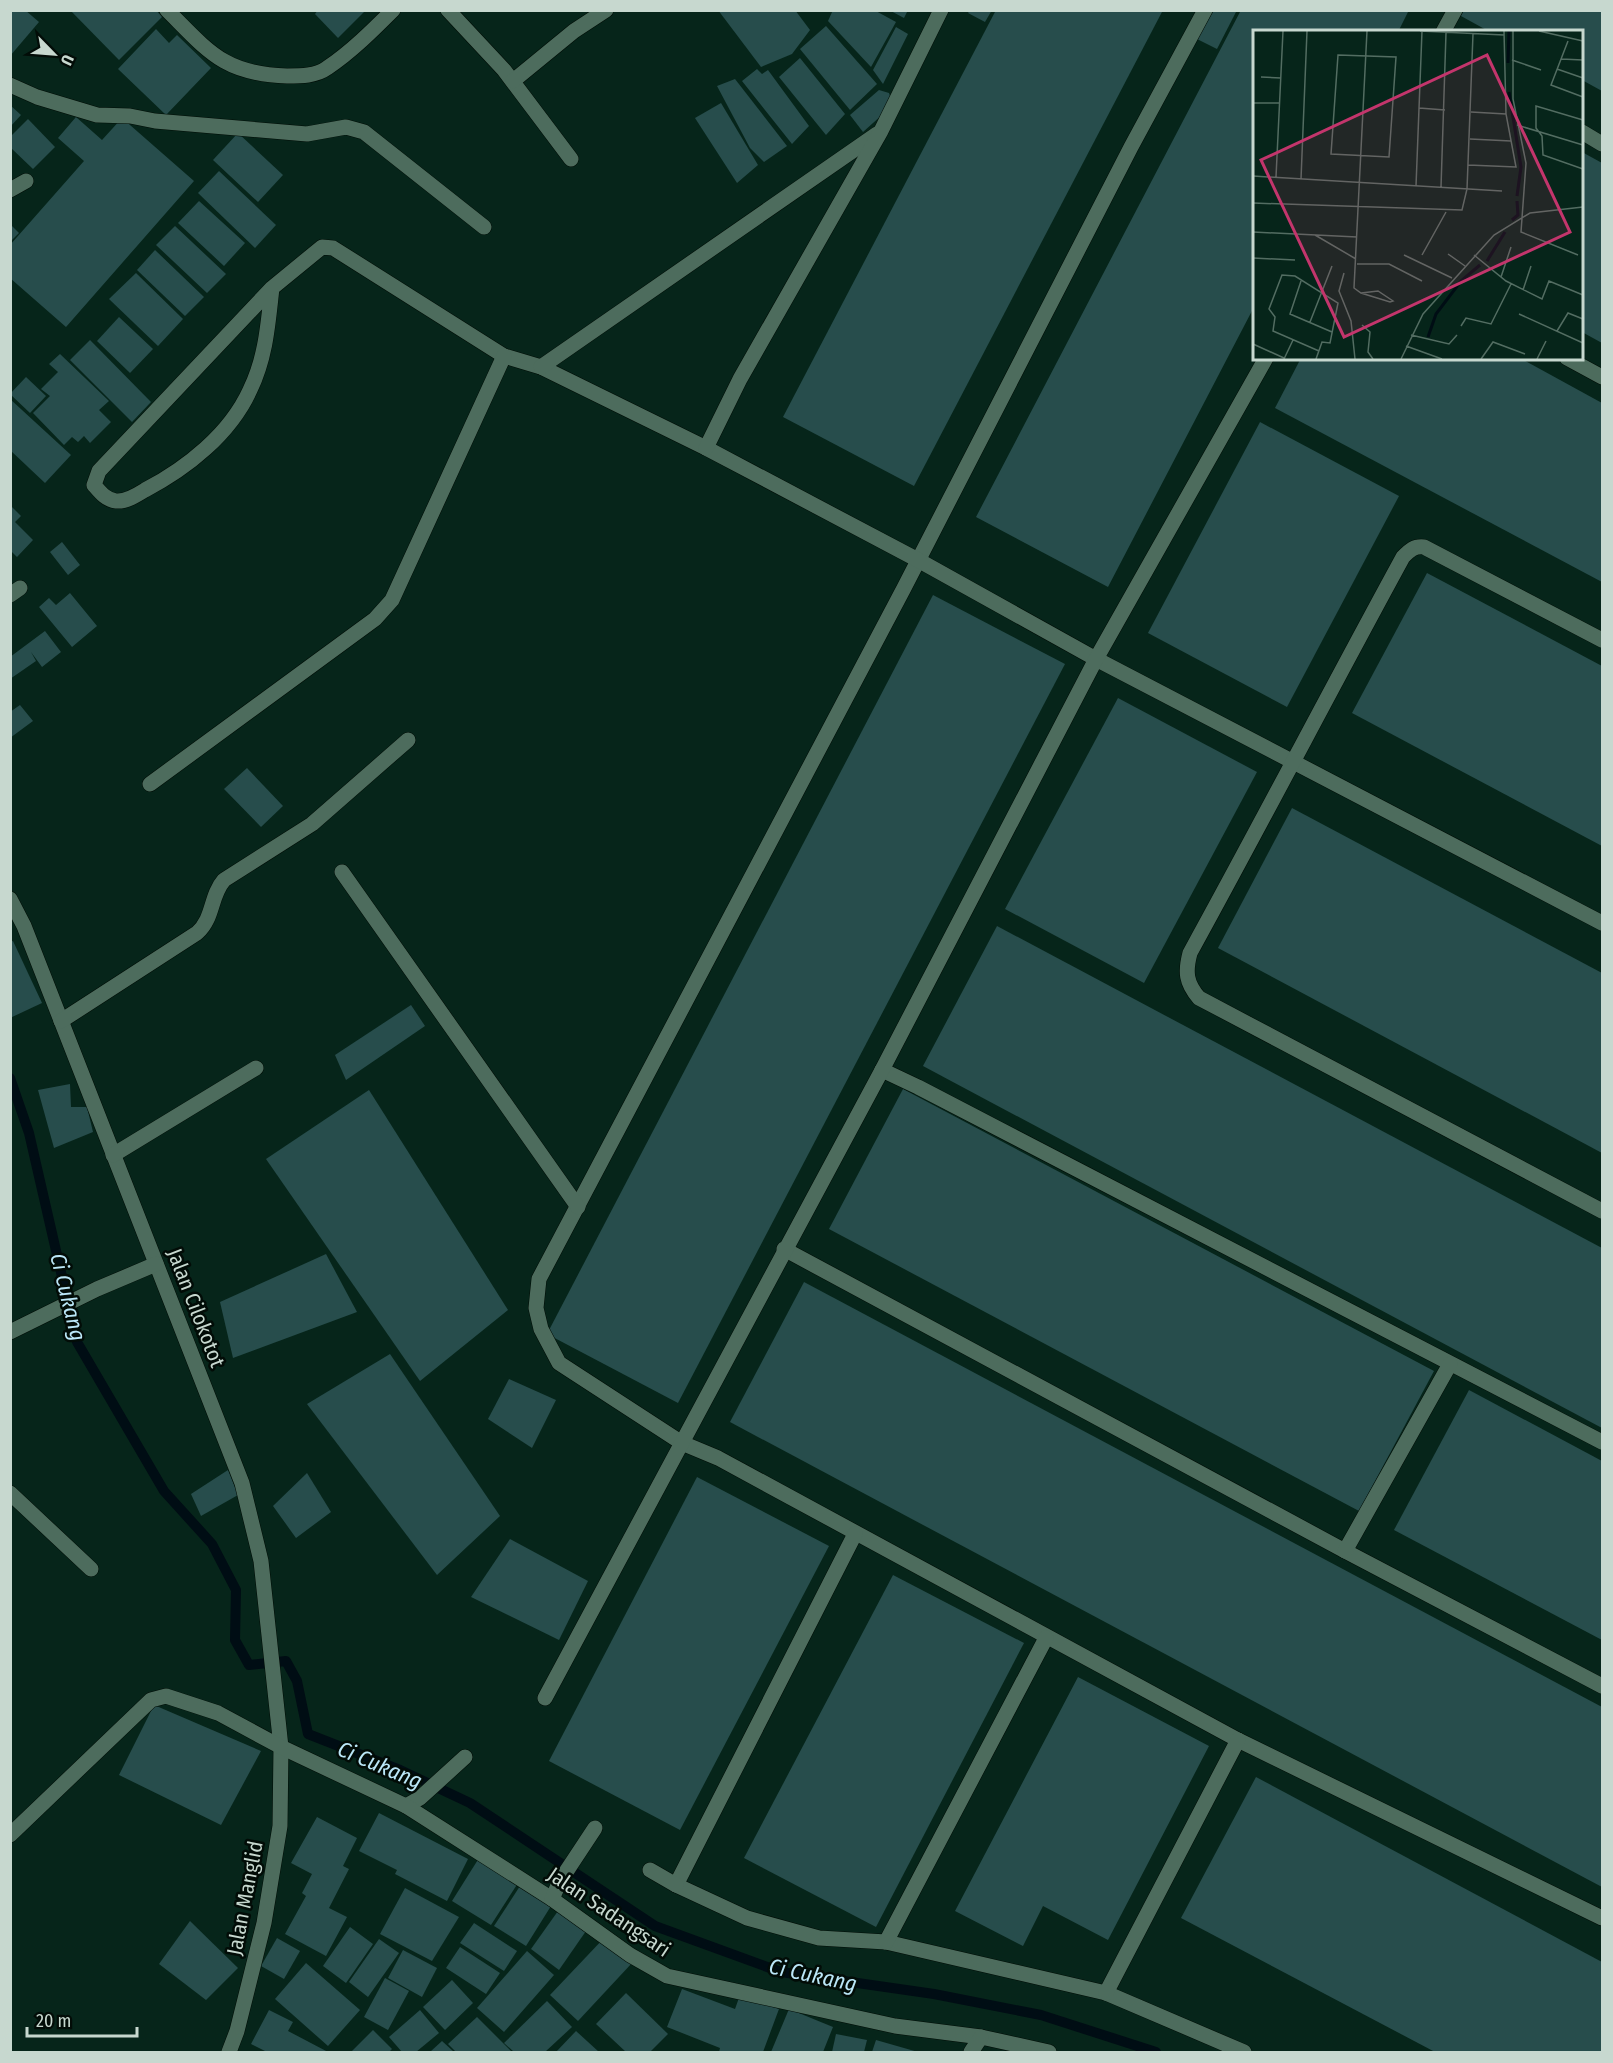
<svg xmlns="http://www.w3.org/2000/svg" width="1613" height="2063" viewBox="0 0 1613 2063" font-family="'Fira Sans Condensed',sans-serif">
<rect width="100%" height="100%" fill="#06251a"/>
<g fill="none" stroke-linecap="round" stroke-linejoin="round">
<path stroke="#000d14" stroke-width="10" d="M10,1078L29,1133L77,1342L164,1491L212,1544L236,1590L235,1640L249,1665L286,1661L297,1681L308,1734L400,1770L470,1803L655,1926L781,1972L934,1994L1041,2015L1156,2052"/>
</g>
<g fill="#274d4c">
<path d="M10,10H25L39,22L10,56Z"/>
<path d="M70,10H156L162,17L119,60Z"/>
<path d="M318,10H366L338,38L315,14Z"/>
<path d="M718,10H795L810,30L792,54L761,67Z"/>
<path d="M833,10H874L896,22L871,67L828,21Z"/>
<path d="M889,10H908L904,18Z"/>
<path d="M970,10H992L985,22L968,13Z"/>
<path d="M996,10H1163L914,486L783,417Z"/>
<path d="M1214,10H1237L1217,49L1197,39Z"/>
<path d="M1241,10H1409L1398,32H1254V307L1108,587L976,517Z"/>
<path d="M1464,10H1602V91L1582,80V32H1490L1461,16Z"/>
<path d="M826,26L877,84L850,110L800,49Z"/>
<path d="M896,27L908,34L883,84L873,70Z"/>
<path d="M156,29L169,43L177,35L211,68L166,115L118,69Z"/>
<path d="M800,58L845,114L826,135L779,77Z"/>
<path d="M757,69L762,74L768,70L809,126L792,144L742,81Z"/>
<path d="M735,79L787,146L764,162L750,148L717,86Z"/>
<path d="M879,90L889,93L893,105L863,132L850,115Z"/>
<path d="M721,103L758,165L737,183L695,118Z"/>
<path d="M10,105L21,115L10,127Z"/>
<path d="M76,117L102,140L122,118L194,181L66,327L10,278V245L84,161L58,138Z"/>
<path d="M28,119L55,147L33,169L10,147V137Z"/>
<path d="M238,133L283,175L258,202L213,160Z"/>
<path d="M1582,152L1602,163V343L1582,332Z"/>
<path d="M219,171L276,225L255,248L198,193Z"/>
<path d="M199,201L245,243L224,266L178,223Z"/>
<path d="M10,224L19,233L10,242Z"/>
<path d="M175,226L226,274L207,293L156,245Z"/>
<path d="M155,250L204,297L185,316L137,270Z"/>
<path d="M136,273L183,319L158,346L109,299Z"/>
<path d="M119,317L153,349L130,373L97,341Z"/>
<path d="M90,340L151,402L132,422L70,360Z"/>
<path d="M60,354L109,401L99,410L111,422L90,443L84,436L78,442L72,437L64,445L33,413L50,396L41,389L58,372L49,364Z"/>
<path d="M1301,358H1520L1602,403V582L1275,408Z"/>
<path d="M26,377L46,396L30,413L10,394Z"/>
<path d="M10,399L71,455L45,483L10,450Z"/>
<path d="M1260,422L1399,496L1287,707L1148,633Z"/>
<path d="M10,505L21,516L15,522L33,540L17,557L10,550Z"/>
<path d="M62,542L80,565L68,575L50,552Z"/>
<path d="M1427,573L1602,666V846L1352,713Z"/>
<path d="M70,593L97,626L72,647L39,607L49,598L56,605Z"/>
<path d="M933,595L1065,664L678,1403L547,1334Z"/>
<path d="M45,631L61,652L42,667L31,652L36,661L10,679V657Z"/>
<path d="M1118,698L1257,772L1144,983L1005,909Z"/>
<path d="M20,705L33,721L10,738V712Z"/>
<path d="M247,768L283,806L261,827L224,789Z"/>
<path d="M1292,808L1602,973V1153L1218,948Z"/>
<path d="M997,926L1602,1248V1428L923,1066Z"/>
<path d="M13,941L42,1003L10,1018V942Z"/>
<path d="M411,1005L425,1026L346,1080L335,1055Z"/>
<path d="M70,1084L71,1107H87L93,1132L54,1148L38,1090Z"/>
<path d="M903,1089L1434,1371L1359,1511L829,1229Z"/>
<path d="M369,1090L508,1310L420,1381L266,1159Z"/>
<path d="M326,1254L357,1312L233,1358L220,1302Z"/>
<path d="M804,1282L1602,1707V1887L730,1422Z"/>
<path d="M390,1354L500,1516L437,1575L307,1404Z"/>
<path d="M509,1379L556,1400L532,1448L488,1419Z"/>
<path d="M1469,1390L1602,1461V1640L1394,1530Z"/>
<path d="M228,1470L238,1495L201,1516L191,1494Z"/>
<path d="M307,1473L331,1512L296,1538L273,1506Z"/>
<path d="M697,1477L829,1546L680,1830L549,1761Z"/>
<path d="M510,1539L588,1581L559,1640L471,1597Z"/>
<path d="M893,1575L1024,1643L876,1927L744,1858Z"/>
<path d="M1078,1677L1209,1746L1108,1940L1043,1906L1023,1946L955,1911Z"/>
<path d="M154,1705L261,1751L221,1825L119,1775Z"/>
<path d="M1256,1777L1602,1962V2052H1435L1181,1918Z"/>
<path d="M379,1813L468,1859L447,1901L395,1874L397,1870L359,1851Z"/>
<path d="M317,1817L357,1838L343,1866L349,1869L329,1908L347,1917L326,1956L285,1934L306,1896L302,1893L312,1874L291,1863Z"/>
<path d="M479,1858L518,1883L491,1925L452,1901Z"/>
<path d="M520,1886L551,1906L526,1946L494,1926Z"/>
<path d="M405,1888L459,1917L432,1961L380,1934Z"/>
<path d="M558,1911L586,1931L559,1970L531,1949Z"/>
<path d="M190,1921L238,1968L206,2000L159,1964Z"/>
<path d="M474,1923L517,1951L504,1971L460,1943Z"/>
<path d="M350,1927L373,1944L346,1983L323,1966Z"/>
<path d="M605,1937L632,1963L578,2021L550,1995Z"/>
<path d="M277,1938L300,1951L284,1979L261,1966Z"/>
<path d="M379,1939L399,1953L368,1997L349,1982Z"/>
<path d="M460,1947L500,1973L486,1994L446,1968Z"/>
<path d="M403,1950L437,1968L422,1997L388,1978Z"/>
<path d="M527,1951L554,1975L504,2032L477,2008Z"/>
<path d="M306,1963L360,2010L328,2046L275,1999Z"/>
<path d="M385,1978L409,1991L388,2030L364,2017Z"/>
<path d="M452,1980L473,2003L445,2030L423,2007Z"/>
<path d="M682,1989L735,2009L740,1995L779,2009L763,2052H719L720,2048L667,2027Z"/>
<path d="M626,1993L668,2034L650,2052H626L596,2024Z"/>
<path d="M547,2001L572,2027L545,2052H514L504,2043Z"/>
<path d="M789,2009L833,2027L823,2052H771Z"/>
<path d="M269,2010L293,2022L288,2031L328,2052H267L251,2044Z"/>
<path d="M420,2010L439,2033L416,2052H402L389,2037Z"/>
<path d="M477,2017L512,2052H456L448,2044Z"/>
<path d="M373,2030L392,2049L389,2052H351Z"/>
<path d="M576,2031L599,2052H556Z"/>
<path d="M836,2034L867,2040L864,2052H832Z"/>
<path d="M876,2040L918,2052H872Z"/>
<path d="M442,2041L454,2052H430Z"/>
</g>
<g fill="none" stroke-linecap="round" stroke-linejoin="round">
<g stroke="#000d06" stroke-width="16">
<g id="minor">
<path d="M167,10C209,52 224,74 287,76C301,76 316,76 327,68C351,52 373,30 393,10"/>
<path d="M448,10L504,70L571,159"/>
<path d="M1205,10L1131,147L904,588L539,1279L536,1308L541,1329L559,1363L682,1443L718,1458L1238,1740L1602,1918"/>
<path d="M1443,32L1455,10"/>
<path d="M513,81L574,31L606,10"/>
<path d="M10,85L37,97L97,115L130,116L155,121L307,134L346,127L364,132L484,227"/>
<path d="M1582,132L1602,144"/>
<path d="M10,190L26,181"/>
<path d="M272,288C268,324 266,357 250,390C230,434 187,468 145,490C137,495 126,502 116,501C106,500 100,492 94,485L99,471L272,288L322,247L333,248L504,356L541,367L706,448L918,560L1096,659L1602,923"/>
<path d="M1567,358L1602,377"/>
<path d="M541,367L877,134"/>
<path d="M706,448L740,379L881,131L941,10"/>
<path d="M10,595L20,588"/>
<path d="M1602,640L1424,547C1414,546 1410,550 1403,557C1331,689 1262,822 1190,953C1185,972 1186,983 1199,998L1602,1211"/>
<path d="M150,784L375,619L392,600L504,356"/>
<path d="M342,872L578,1207"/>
<path d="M10,899L24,926L242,1483L261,1561L281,1747L280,1826L264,1923L237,2031L229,2052"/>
<path d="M61,1021L197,933C214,918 210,896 224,880L312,824L408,740"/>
<path d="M882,1070L918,1087L1602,1442"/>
<path d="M113,1155L256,1068"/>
<path d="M784,1249L1345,1551L1602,1686"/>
<path d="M10,1332L97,1289L156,1264"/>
<path d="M10,1493L91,1569"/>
<path d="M855,1534L676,1885L747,1918L819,1938L886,1942L1106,1993L1244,2052"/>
<path d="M1345,1551L1450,1364"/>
<path d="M545,1698L882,1070L1096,659L1266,358"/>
<path d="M406,1806L420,1798L465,1757"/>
<path d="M10,1835L151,1700L166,1696L218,1713L281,1747L406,1806L552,1899L630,1955L667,1976L895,2026L981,2037L1049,2052"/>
<path d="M650,1870L676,1885"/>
<path d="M552,1899L560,1881L595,1828"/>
<path d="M886,1942L1046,1638"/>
<path d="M1106,1993L1238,1740"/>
<path d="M971,2052L981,2037"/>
</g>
</g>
<use href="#minor" stroke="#4d6c5d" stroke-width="15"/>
</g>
<g text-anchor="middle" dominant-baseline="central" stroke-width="5" stroke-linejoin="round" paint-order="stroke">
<g font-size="21" fill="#c7d8cf" stroke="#020c07">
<text transform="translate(196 1308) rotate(69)">Jalan Cilokotot</text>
<text transform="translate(245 1898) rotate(-79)">Jalan Manglid</text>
<text transform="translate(609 1912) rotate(34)">Jalan Sadangsari</text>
</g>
<g font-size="22" font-style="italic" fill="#bbe7f8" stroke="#020c07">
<text transform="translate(68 1297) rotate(76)">Ci Cukang</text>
<text transform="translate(380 1765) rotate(23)">Ci Cukang</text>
<text transform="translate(813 1975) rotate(12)">Ci Cukang</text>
</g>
</g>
<g transform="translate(1253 30)">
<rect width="330" height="330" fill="#06251a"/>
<path fill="none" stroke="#000d14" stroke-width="3" d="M255,33L256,1M256,62L268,137L264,166M259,190L265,185L264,171M234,231L252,202M175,307L183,284L208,251L227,235"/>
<path fill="none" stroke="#536d62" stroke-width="1.5" d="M167,1L251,5M260,1V69L273,133L268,202L325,225M286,1L330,11M315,11L298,55L330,67M85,25L143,27L136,127L78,124ZM308,29L330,30M259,30L288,40M304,39L330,48M8,47L28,48M0,73H27M166,78L192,80M218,82L253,84M330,90L283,76V98L289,106L290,125L330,139M264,95L330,115M217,109L258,111M215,135L263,137L253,84L251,1M0,146L249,161M23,147L30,1M48,149L54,1M163,156L169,1M188,157L193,3M0,173L209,180L214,159L220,4M0,202L104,207M62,205L103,229M195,224L212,236M151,225L199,248M169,225L193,182M221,225L253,251L289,269L296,251L330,265M0,228L42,230M104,234H136L169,251M91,243L86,261L98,291L102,329M248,247L258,217M48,251L37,284L79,302M270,260L278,236M108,263L125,261L140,271L137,272L108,263L101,258L114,1M266,284L330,313M57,292L79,236M109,295L117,302L115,322L120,329M208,296L213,288L238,294L258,254M304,301L315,283L330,289M158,305L196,314L204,305M0,314L31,328M153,316L189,329M31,329L40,310M63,329L69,312L77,313L85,273L42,246L29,245L16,279L22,287L20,301L66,321M148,329L170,284L241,205L277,183L330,177M228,329L240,312L272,324M284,329L293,311"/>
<path fill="#c3356c" fill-opacity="0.15" stroke="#c3356c" stroke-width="3" d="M234,25L317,202L91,307L8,130Z"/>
<rect width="330" height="330" fill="none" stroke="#c7d8cf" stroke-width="3"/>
</g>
<rect width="1613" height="2063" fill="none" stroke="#c7d8cf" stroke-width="24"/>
<g transform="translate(54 54) rotate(115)" stroke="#020c07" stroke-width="4.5" paint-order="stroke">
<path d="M0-4.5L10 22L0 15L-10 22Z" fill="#c7d8cf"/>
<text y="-9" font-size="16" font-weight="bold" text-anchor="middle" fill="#c7d8cf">U</text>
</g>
<path d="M27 2027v9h110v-9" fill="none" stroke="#c7d8cf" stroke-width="3"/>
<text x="36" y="2027" font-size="18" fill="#c7d8cf" stroke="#020c07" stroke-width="4.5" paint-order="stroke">20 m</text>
</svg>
